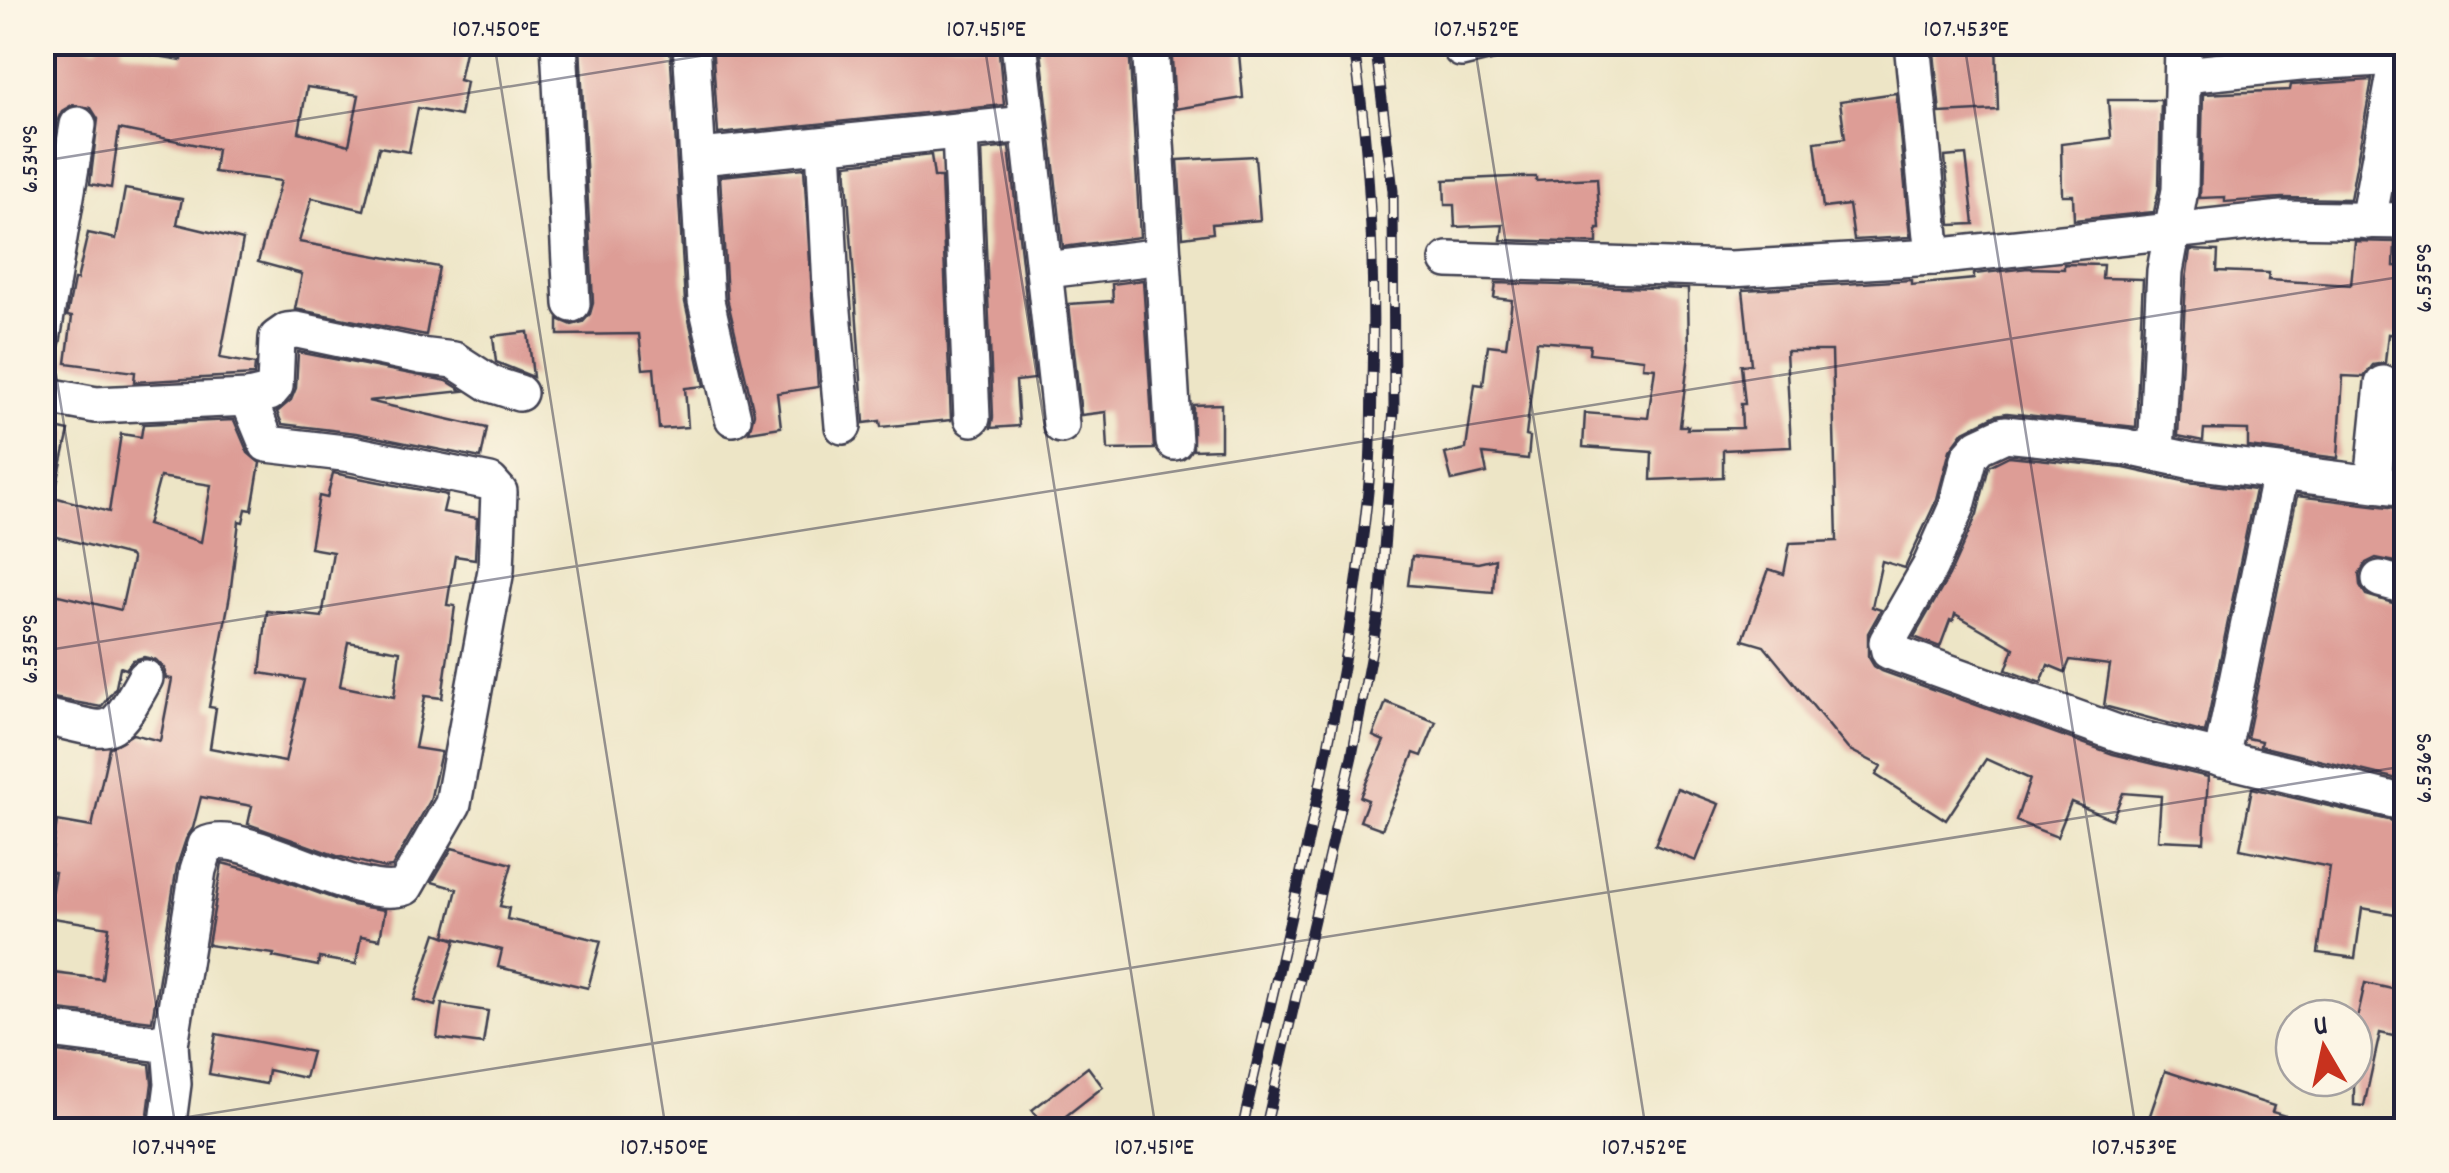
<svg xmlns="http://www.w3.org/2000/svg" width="2449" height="1173" viewBox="0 0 2449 1173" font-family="Dekko,sans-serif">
<rect width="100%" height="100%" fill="#fcf5e5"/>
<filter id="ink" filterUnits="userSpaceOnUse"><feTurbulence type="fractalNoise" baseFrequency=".01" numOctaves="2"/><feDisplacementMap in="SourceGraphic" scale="20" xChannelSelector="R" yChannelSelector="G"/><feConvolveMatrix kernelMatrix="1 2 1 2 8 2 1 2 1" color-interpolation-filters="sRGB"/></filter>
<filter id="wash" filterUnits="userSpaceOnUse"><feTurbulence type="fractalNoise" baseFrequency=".0048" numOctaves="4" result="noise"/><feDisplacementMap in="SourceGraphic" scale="40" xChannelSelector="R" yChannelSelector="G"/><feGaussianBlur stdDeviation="2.25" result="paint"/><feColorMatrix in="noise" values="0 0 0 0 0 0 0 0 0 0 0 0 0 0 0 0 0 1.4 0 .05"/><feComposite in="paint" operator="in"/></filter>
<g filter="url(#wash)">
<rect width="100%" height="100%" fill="#ede5c6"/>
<g id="blocks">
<g fill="#dd9d96" fill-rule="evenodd">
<path d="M52,42H75L98,48L99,42H123L121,50L182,60L185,42H467L459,80L466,82L460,116L418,108L409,152L379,147L364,210L312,198L299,242L439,267L426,335L295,309L302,274L258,262L281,181L214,172L217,149L119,129L111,188L90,184L98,119L91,108L72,105L62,111L57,121L48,177H42V84ZM307,87L359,95L349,145L299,132Z"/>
<path d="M623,42L624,48L670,44L685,302L704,386L685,388L688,427L659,429L654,368L643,369L639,334L558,335V319L572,325L583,322L590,314L593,303L580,45Z"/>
<path d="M712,42H998L1004,105L718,134Z"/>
<path d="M1040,42H1129L1140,237L1063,247Z"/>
<path d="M1171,42H1238L1243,98L1175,109Z"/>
<path d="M1933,42H1996L1998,110L1940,113Z"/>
<path d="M2372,80L2350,199L2282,198L2225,202V197L2200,198L2203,94L2290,90L2291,85Z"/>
<path d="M1896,93L1910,237L1854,240L1849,205L1823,208L1815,142L1845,138L1840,101Z"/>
<path d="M2108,100H2161L2159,188L2154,212L2074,220L2073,195H2062L2061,144L2111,138Z"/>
<path d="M2406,129V200H2394Z"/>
<path d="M1009,147L1035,379L1016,381L1019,426L991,428L993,417L982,150Z"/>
<path d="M931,155L934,177H941L951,420L881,427L880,421L864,423L846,164Z"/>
<path d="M1966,155L1974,224L1951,225L1945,157Z"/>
<path d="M1255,156L1260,220L1212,224L1213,233L1183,237L1178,160Z"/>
<path d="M804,168L818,387L777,393L781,427L749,432L754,413L727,298L720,176Z"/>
<path d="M1511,177H1536V181L1597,178L1600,229H1597V243L1501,240L1503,225L1455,227L1454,205H1445L1444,180Z"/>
<path d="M125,189L182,199L177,224L243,240L220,358L255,364L254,375L134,382L135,372L66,363L72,317L67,316L74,280H77L88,233L116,239Z"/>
<path d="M2355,241L2395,242L2394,266L2406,267V336L2388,334L2385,363L2373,365L2364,377L2343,376L2338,458L2248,447V430L2204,429L2203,441L2178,436L2186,280L2190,250L2218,251L2217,271L2269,273L2268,280L2351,285Z"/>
<path d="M2064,264L2103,265L2102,278L2143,279L2136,427L2007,413L1996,415L1964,431L1950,450L1937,499L1905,568L1882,561L1872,607L1881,610L1868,633V656L1874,666L1882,671L2113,754L2208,777L2204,842L2158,840L2161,796L2123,793L2112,819L2071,802L2057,837L2016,821L2030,779L1986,759L1946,820L1876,775L1881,766L1848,749L1764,646L1743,640L1769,569L1784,574L1790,543L1837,541L1832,351H1786L1791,447L1723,450V477L1651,480L1652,452L1583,447L1585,413L1648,418L1655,368L1643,367L1644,359L1589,353L1590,345L1537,341L1526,436L1530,437L1528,459L1483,454L1487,473L1452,481L1445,454L1466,449L1475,384L1483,385L1488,345L1506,347L1512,300L1494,298L1496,283L1688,289L1689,355L1680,426H1688L1687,429L1742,428L1741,404H1745L1741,365L1751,364L1743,290L1911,280V285L1974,279V274L2028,268L2064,269Z"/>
<path d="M1143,280L1154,449L1108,450L1106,412L1081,415L1069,304L1113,301L1112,284Z"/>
<path d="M528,332L533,377L496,362L493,336Z"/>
<path d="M298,352L447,381L463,391L368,401L487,428L481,458L356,433L282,424L277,412L291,400L296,388Z"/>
<path d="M1221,404V449L1193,450V405Z"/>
<path d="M2401,418L2406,419V467L2396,465Z"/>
<path d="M234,420L248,453L260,463L252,510L246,509L243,522L239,521L230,595L209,707L216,708L210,748L285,762L304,680L260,673L267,611L322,617L333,552L310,548L319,496L327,498L333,473L447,495L443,512L477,518L475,559L455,556L447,605L455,606L442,698L425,696L415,748L441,752L430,801L392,867L385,868L337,856L248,824L252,806L201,797L193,828L186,839L177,866L152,1021L42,1008L45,972L102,979L109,927L47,917L55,872L49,871L57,821L92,827L109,748L133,734L160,741L172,679L166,678L164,668L156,660L144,657L133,660L126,669L120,667L116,687L101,707L42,696V591L121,610L132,560L130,556L42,533V425L69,431L54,497L109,512L121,434L141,437L143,424ZM160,477L211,485L201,542L147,525ZM348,642L400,651L394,697L340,686Z"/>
<path d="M2009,456L2124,468L2188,482L2255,490L2205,733L2104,706L2110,665L2070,660L2065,672L2048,665L2041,683L2006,670L2014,648L1955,614L1953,621L1950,620L1940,647L1914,637L1949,576L1977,514L1989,466Z"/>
<path d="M2297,496L2406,509V564L2376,558L2366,563L2359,574L2360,585L2366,595L2406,607V781L2260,746L2261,741L2247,738Z"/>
<path d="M1412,556L1478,563L1495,559L1493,592L1408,585Z"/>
<path d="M1386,702L1436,722L1422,756L1414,753L1382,829L1360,821L1368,800L1360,797L1384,741L1373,736Z"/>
<path d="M1677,788L1719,804L1696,861L1655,845Z"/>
<path d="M2252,788L2406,824V916L2362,908L2355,958L2318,953L2330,867L2240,849Z"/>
<path d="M452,848L512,864L500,906L509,908L507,919L601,941L588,988L498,967L502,950L445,936L457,889L432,882Z"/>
<path d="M222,863L265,874L352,905L385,910L380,939L361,936L356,964L319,958L318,966L273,957L274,954L208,945Z"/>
<path d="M436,933L456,940L435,1006L414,1000Z"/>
<path d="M2365,983L2406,992V1039L2380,1033L2364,1106L2354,1105V1032Z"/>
<path d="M442,1004L488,1011L483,1044L437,1038Z"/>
<path d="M216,1034L312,1052L305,1078L268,1070L266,1084L209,1074Z"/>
<path d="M42,1050L150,1064L152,1083L146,1130H42Z"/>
<path d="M1088,1067L1103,1087L1048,1130L1032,1110Z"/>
<path d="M2165,1071L2274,1106L2272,1112L2316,1125L2315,1130H2145Z"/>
</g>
</g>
</g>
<g filter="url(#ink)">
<use href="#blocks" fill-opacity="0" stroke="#403f50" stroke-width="2.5"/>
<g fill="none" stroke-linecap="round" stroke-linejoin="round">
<g stroke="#403f50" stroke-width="40">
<g id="street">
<path d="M559,42L572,304"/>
<path d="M691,42L706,301L733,418"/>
<path d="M1019,42L1061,425"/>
<path d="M1150,42L1174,442"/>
<path d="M1456,42L1461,49L1490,42"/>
<path d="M1912,42L1933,257"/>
<path d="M2184,75L2310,62L2399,57"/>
<path d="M960,133L972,418"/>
<path d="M824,145L831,288L843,426"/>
<path d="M700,157L1026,124"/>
<path d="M2368,221L2401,42"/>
<path d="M1448,260L1731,269L1933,257L2282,219L2406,221"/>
<path d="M1046,270L1163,256"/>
<path d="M42,339L78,125"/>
<path d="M42,395L96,405L248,398L269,393L275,386L277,338L287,331L297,330L420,356L454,360L491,384L519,393"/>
<path d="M2156,453L2165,271L2180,190L2183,42"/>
<path d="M2373,482L2383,384"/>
<path d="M2406,488L2192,461L2127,447L2005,434L1979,446L1970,456L1957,506L1930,567L1887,642L1889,651L2120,734L2406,803"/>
<path d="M2380,579L2406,586"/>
<path d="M42,717C111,728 107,748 145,678"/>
<path d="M2221,759L2280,473"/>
<path d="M42,1029L170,1045"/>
<path d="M167,1130L173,1084L170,1045L198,870L206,845C241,825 357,904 405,887L453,804L496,570L499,492L490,482L352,454L267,444L248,398"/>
</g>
</g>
<use href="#street" stroke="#fff" stroke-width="35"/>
<g stroke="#22223b" stroke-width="11">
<g id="rail">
<path d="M1242,1130C1289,917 1348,699 1369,482C1372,449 1371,416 1372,383C1375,269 1371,156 1353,42"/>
<path d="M1265,1130L1352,756L1380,605L1394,409L1393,191L1375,42"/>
</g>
</g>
<use href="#rail" stroke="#fcf5e5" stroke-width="8" stroke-dasharray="22" stroke-linecap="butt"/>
</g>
</g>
<path fill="none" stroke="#22223b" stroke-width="2.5" stroke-opacity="0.45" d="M494,42L666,1130M984,42L1156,1130M1474,42L1646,1130M1964,42L2136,1130M42,161L788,42M42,286L176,1130M42,651L2406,276M106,1130L2406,766"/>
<rect width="2449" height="1173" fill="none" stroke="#fcf5e5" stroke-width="110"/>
<g transform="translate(2324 1048) rotate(351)"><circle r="48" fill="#fcf5e5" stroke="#a5a1a1" stroke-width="2.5"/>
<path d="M0-8L18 38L0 25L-18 38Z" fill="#c8321e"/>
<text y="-15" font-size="28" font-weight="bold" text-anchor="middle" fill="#22223b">U</text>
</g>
<rect x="55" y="55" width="2339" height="1063" fill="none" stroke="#22223b" stroke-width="4"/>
<g font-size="25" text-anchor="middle" fill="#22223b">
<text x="496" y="36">107.450°E</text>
<text x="986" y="36">107.451°E</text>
<text x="1476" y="36">107.452°E</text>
<text x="1966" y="36">107.453°E</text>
<text transform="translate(28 159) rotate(-90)" y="9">6.534°S</text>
<text transform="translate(2422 278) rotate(-90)" y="9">6.535°S</text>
<text transform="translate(28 649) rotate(-90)" y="9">6.535°S</text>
<text transform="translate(2422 768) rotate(-90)" y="9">6.536°S</text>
<text x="174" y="1154">107.449°E</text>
<text x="664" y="1154">107.450°E</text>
<text x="1154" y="1154">107.451°E</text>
<text x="1644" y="1154">107.452°E</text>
<text x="2134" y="1154">107.453°E</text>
</g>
</svg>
